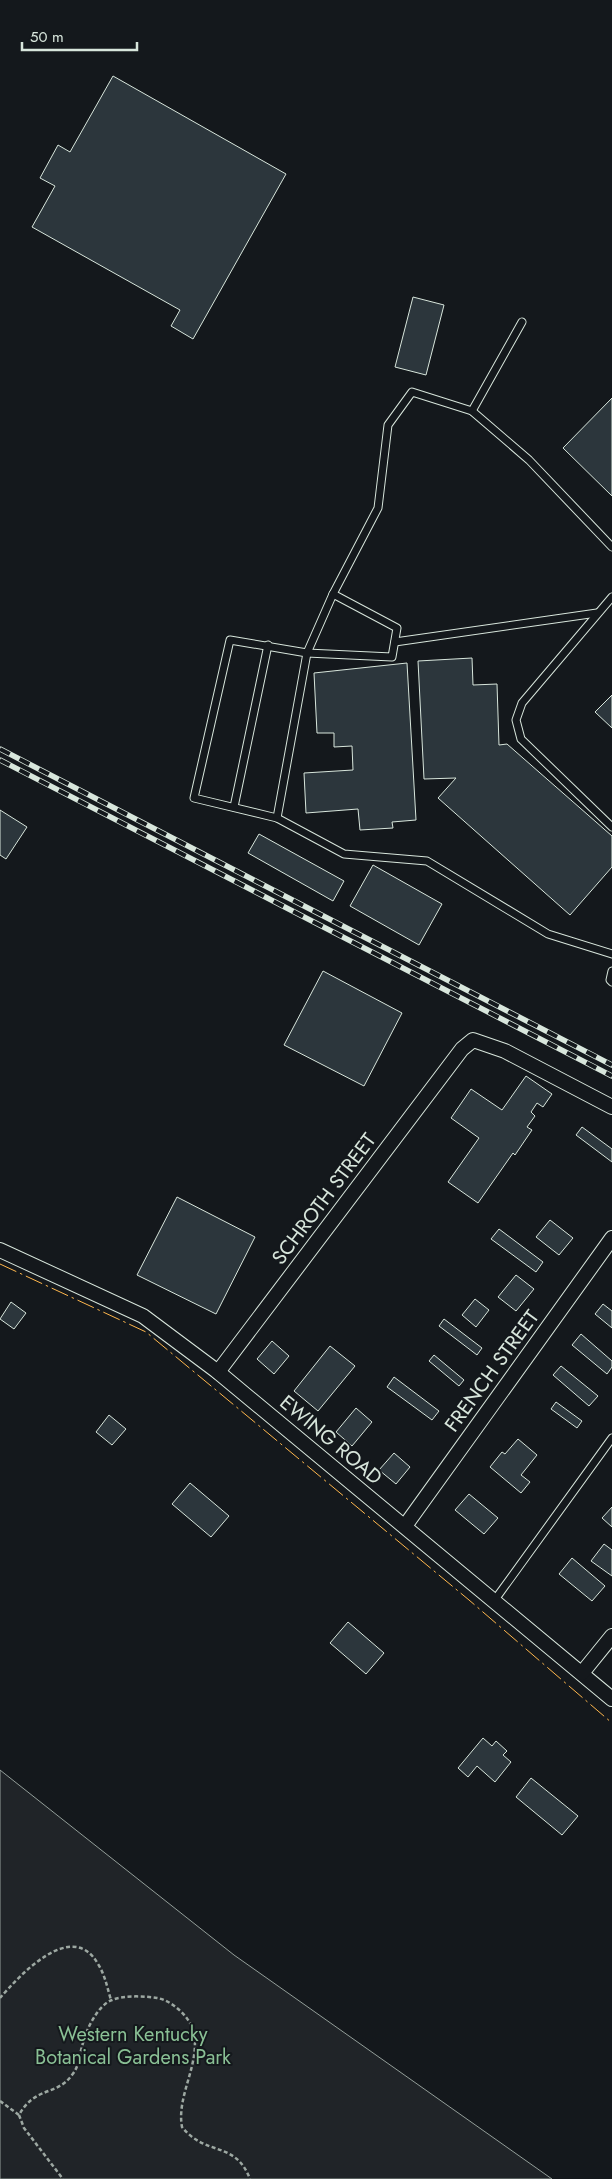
<svg xmlns="http://www.w3.org/2000/svg" width="612" height="2179" viewBox="0 0 612 2179" font-family="Jost,sans-serif">
<rect width="100%" height="100%" fill="#14181c"/>
<path fill="#202428" stroke="#939e99" d="M0,1770L234,1955L552,2179H0Z"/>
<g fill="#2c363c" stroke="#d8e6dc">
<path d="M113,76L286,174L193,339L171,326L180,310L32,227L55,186L40,178L58,145L70,152Z"/>
<path d="M413,297L444,305L426,375L395,367Z"/>
<path d="M612,398V496L563,448Z"/>
<path d="M472,658L473,685L497,684L499,745L507,744L612,836V867L570,915L438,798L456,778L424,779L418,661Z"/>
<path d="M407,663L416,820L392,822L393,828L360,830L358,809L306,813L304,773L353,770L352,746L334,747V733H317L314,673Z"/>
<path d="M612,695V728L595,712Z"/>
<path d="M0,810L27,827L6,859L0,855Z"/>
<path d="M259,834L344,881L333,901L248,853Z"/>
<path d="M373,865L442,904L419,945L350,906Z"/>
<path d="M323,971L402,1013L364,1086L284,1045Z"/>
<path d="M526,1076L552,1094L543,1107L537,1103L531,1112L535,1116L527,1127L532,1130L515,1155L513,1153L478,1203L448,1182L479,1138L451,1118L471,1089L502,1110Z"/>
<path d="M582,1127L612,1149V1162L576,1135Z"/>
<path d="M177,1197L255,1237L216,1314L137,1275Z"/>
<path d="M550,1220L573,1238L559,1255L536,1237Z"/>
<path d="M499,1229L543,1262L536,1272L491,1239Z"/>
<path d="M516,1275L534,1289L516,1311L498,1297Z"/>
<path d="M475,1299L489,1310L476,1327L462,1315Z"/>
<path d="M11,1302L26,1313L14,1329L0,1319Z"/>
<path d="M603,1304L612,1311V1328L595,1314Z"/>
<path d="M444,1319L482,1348L477,1355L439,1326Z"/>
<path d="M581,1334L612,1361V1367L607,1374L572,1345Z"/>
<path d="M272,1341L289,1356L274,1374L257,1359Z"/>
<path d="M330,1346L355,1366L318,1411L294,1391Z"/>
<path d="M434,1355L464,1380L459,1386L429,1361Z"/>
<path d="M561,1366L598,1396L589,1406L553,1375Z"/>
<path d="M394,1377L439,1411L432,1420L387,1387Z"/>
<path d="M556,1402L582,1421L577,1428L551,1409Z"/>
<path d="M356,1408L372,1422L352,1446L336,1432Z"/>
<path d="M109,1415L126,1429L112,1445L96,1432Z"/>
<path d="M518,1439L537,1455L521,1475L530,1482L521,1493L490,1467L502,1452L505,1454Z"/>
<path d="M394,1453L410,1467L396,1484L379,1470Z"/>
<path d="M190,1483L229,1516L211,1537L172,1504Z"/>
<path d="M469,1494L498,1518L484,1534L455,1510Z"/>
<path d="M612,1507V1527L602,1518Z"/>
<path d="M604,1544L612,1550V1576L591,1561Z"/>
<path d="M572,1558L605,1586L592,1601L559,1574Z"/>
<path d="M348,1622L384,1653L366,1674L330,1643Z"/>
<path d="M483,1738L492,1746L496,1741L507,1751L503,1755L511,1762L495,1782L477,1766L468,1777L458,1768Z"/>
<path d="M531,1778L578,1816L562,1835L516,1797Z"/>
</g>
<g fill="none" stroke-linecap="round" stroke-linejoin="round">
<g stroke="#d8e6dc" stroke-width="9">
<g id="lane">
<path d="M472,411L522,322"/>
<path d="M333,594L397,628L392,657L307,653L230,640L194,798L277,818L344,854L427,861L548,934L612,954"/>
<path d="M612,597L522,703L516,720L521,739L612,827"/>
<path d="M395,642L597,613"/>
<path d="M234,807L268,645"/>
<path d="M277,818L307,653L333,594L378,508L388,425L412,392L472,411L529,460L612,547"/>
<path d="M612,971L610,980L612,982"/>
<path d="M494,1601L612,1438"/>
</g>
</g>
<g stroke="#d8e6dc" stroke-width="16">
<g id="street">
<path d="M0,1250L143,1316L218,1372L612,1699"/>
<path d="M218,1372L462,1049L473,1040L505,1051L612,1107"/>
<path d="M405,1526L612,1238"/>
<path d="M582,1673L612,1636"/>
</g>
</g>
<g stroke="#9da8a2" stroke-width="2.5" stroke-dasharray="4 2.5" stroke-linecap="butt">
<path d="M0,1998C19,1976 72,1918 98,1964C105,1975 107,1987 111,2000"/>
<path d="M0,2101L19,2115C35,2086 57,2096 72,2075C80,2065 79,2055 83,2043C86,2030 98,2005 112,2000C123,1995 145,1996 157,1998C171,2000 189,2016 193,2030C202,2062 176,2095 182,2127C206,2157 235,2140 250,2179"/>
<path d="M19,2115L24,2128L63,2179"/>
</g>
<use href="#lane" stroke="#14181c" stroke-width="7"/>
<use href="#street" stroke="#14181c" stroke-width="14"/>
<g stroke="#d8e6dc" stroke-width="5.5">
<g id="rail">
<path d="M0,749L612,1065"/>
<path d="M0,760L612,1076"/>
</g>
</g>
<use href="#rail" stroke="#14181c" stroke-width="4" stroke-dasharray="11" stroke-linecap="butt"/>
<path stroke="#ffb74d" stroke-width="1" stroke-dasharray="18 4 2.5 4" stroke-linecap="butt" d="M0,1264L146,1332L469,1600L612,1723"/>
</g>
<g text-anchor="middle" dominant-baseline="central" stroke-width="4" stroke-linejoin="round" paint-order="stroke">
<g font-size="20" fill="#d8e6dc" stroke="#14181c">
<text transform="translate(324 1199) rotate(-53)">SCHROTH STREET</text>
<text transform="translate(492 1371) rotate(-54)">FRENCH STREET</text>
<text transform="translate(331 1440) rotate(40)">EWING ROAD</text>
</g>
<g font-size="20" fill="#8ac095" stroke="#14181c">
<text x="133" y="2034">Western Kentucky<tspan x="133" dy="23">Botanical Gardens Park</tspan></text>
</g>
</g>
<path d="M22 42v8h115v-8" fill="none" stroke="#d8e6dc" stroke-width="2.5"/>
<text x="30" y="42" font-size="15" fill="#d8e6dc" stroke="#14181c" stroke-width="4" paint-order="stroke">50 m</text>
</svg>
